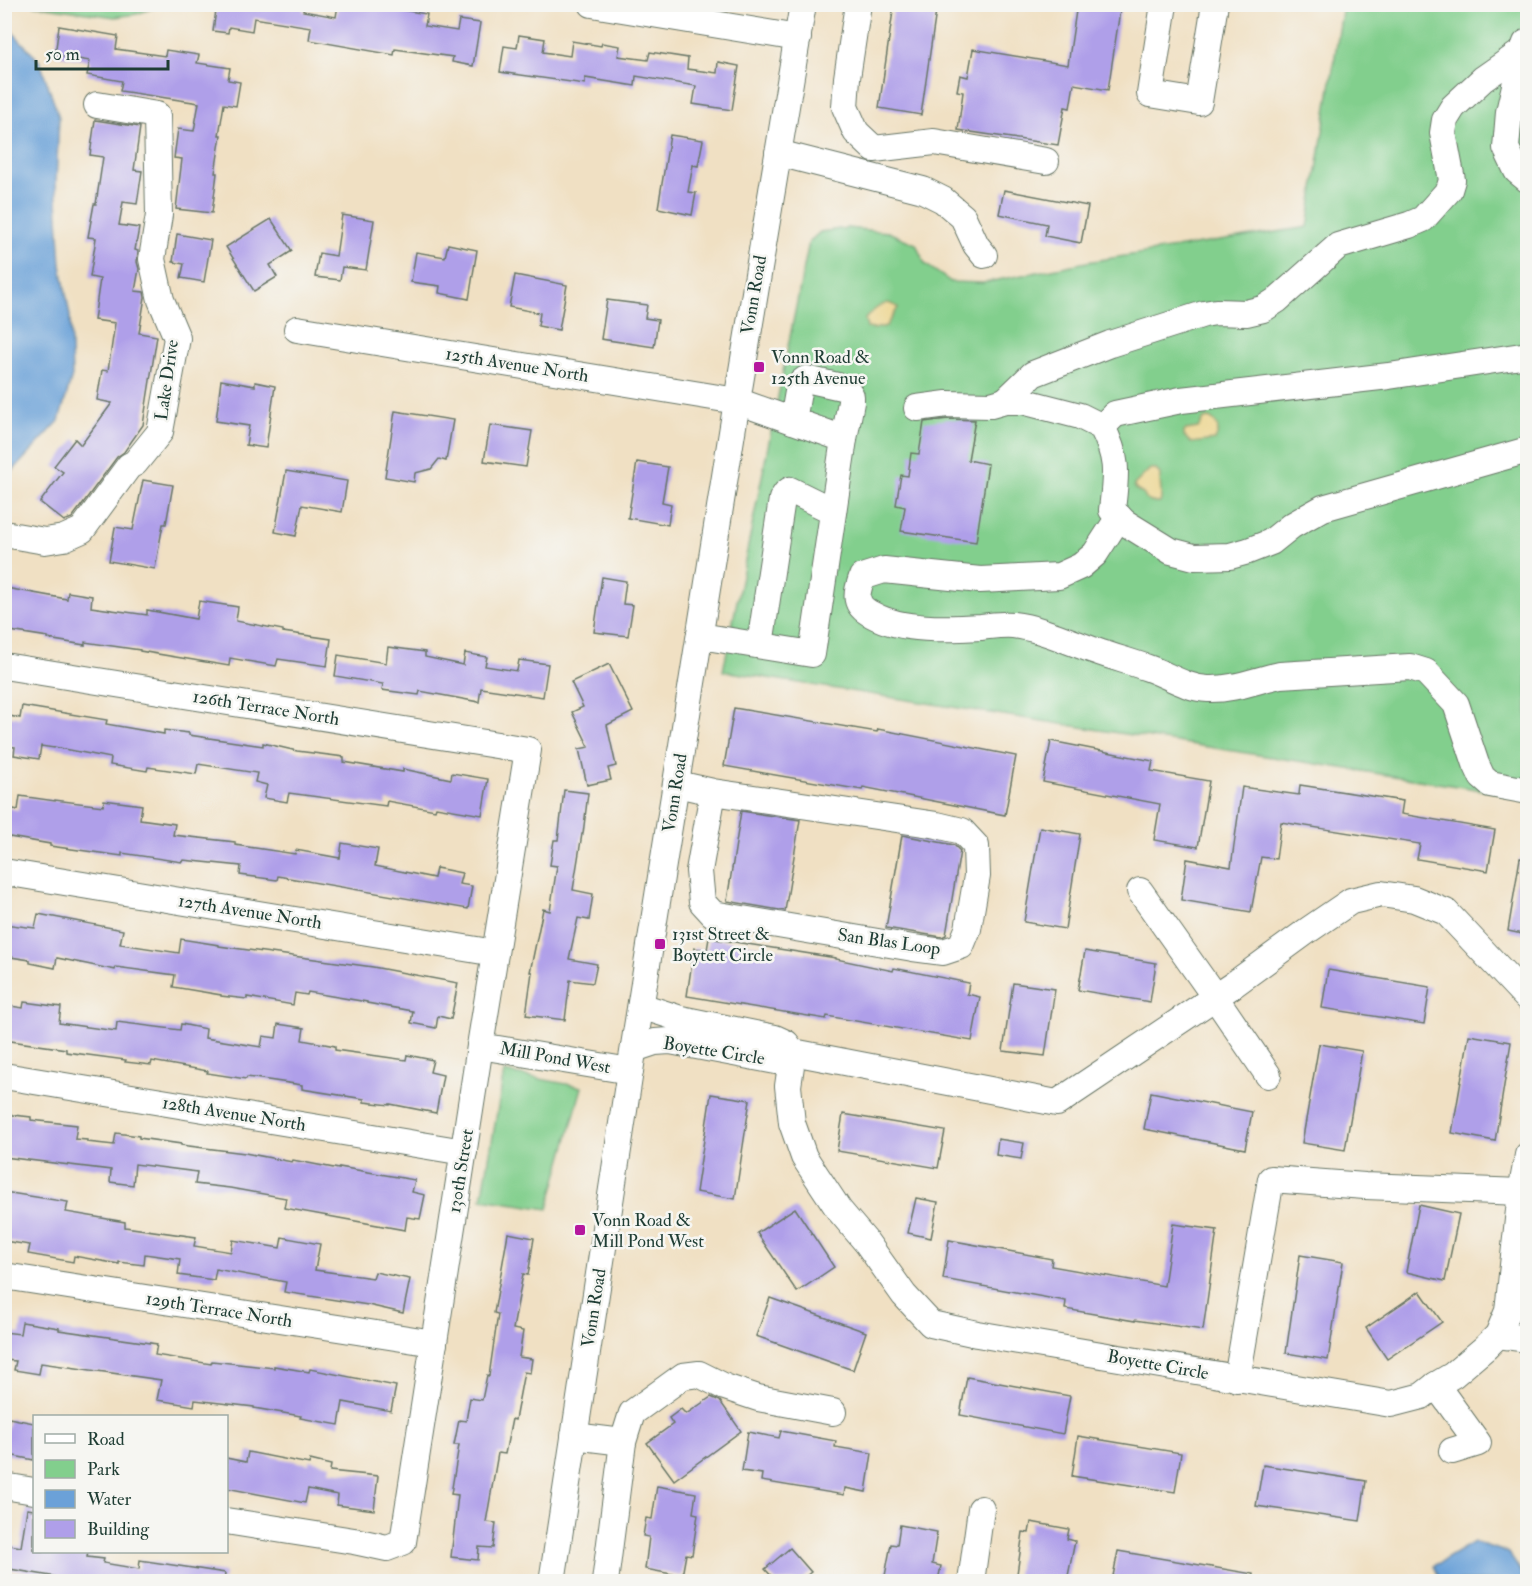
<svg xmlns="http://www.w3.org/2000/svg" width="1532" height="1586" viewBox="0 0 1532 1586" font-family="'IM FELL Double Pica',serif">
<rect width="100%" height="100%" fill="#f6f6f2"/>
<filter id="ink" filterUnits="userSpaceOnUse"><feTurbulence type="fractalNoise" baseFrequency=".0167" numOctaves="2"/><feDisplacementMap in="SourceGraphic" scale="12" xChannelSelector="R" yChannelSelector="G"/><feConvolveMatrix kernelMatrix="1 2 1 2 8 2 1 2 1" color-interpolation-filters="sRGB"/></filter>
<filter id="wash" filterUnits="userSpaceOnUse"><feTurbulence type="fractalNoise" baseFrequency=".008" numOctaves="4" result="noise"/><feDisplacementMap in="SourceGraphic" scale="24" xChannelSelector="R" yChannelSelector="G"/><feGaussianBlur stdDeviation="1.35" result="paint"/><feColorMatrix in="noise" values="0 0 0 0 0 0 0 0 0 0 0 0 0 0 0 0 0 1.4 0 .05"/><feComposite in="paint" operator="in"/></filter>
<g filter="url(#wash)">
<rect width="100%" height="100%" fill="#f0e0c3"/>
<g fill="#82cf8d" stroke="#508660" stroke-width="1.5">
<path d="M32,5H161L137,14L115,17Z"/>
<path d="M1343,5H1527V797L723,671L809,242L820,232L847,228L888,232L916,244L925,264L951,282L983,283L1087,262L1308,227Z"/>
<path d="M504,1072L582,1087L548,1209L482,1199Z"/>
</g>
<g fill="#eeda9e" stroke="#868c69" stroke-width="1.5">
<path d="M888,303L894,305L898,308L886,326L874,329L867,328L865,319C871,312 878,305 888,303Z"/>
<path d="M1209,418C1219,423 1220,430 1215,440L1191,443L1184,436V432L1186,430L1198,428L1204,419Z"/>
<path d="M1150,469H1155L1160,474C1159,483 1163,494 1160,503C1155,503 1150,503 1146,499C1145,498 1145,496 1144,495C1139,490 1136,493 1134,485Z"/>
</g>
<g fill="#6ba1d8" stroke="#456f86" stroke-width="1.5">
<path d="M5,27H8L40,62L59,117L56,184L61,265L70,316L72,376L59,421L5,479Z"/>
<path d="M1474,1542L1509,1553L1526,1581H1441L1434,1566Z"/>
</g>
<g id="blocks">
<g fill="#af9fe9">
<path d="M217,4H304L303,11L336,17L338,5L362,9L363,4H364L427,14L425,26L457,31L459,20L480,23L473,66L452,62L453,57L395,49L394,55L309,40L311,27L254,18L252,31L229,27L228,33L213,31Z"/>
<path d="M894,4H937L921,115L879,108Z"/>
<path d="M1077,4H1121L1108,90L1074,84L1070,108L1065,107L1058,145L958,130L963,92L957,91L960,75L968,77L973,49L1068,65Z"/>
<path d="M59,26L118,36L116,49L165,56L166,50L199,55L197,63L230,68L228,80L240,82L236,106L224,104L219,135H221L215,173H217L212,213L176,209L182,159L174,158L178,129L194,131L199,103L120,91L122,81L87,75L90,61L55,55Z"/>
<path d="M519,35L545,39L543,52L570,56L572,41L601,46L602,43L620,46L618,56L648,60L650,52L688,58L687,69L717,73L718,62L739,66L732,110L693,104L696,86L636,76L635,86L585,78V84L500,72L504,46L517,48Z"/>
<path d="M95,120L140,127L134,170L142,171L137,204L123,202L119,225L139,228L135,250L138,251L137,262L139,269L135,291L144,292L145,297L139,333L157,336L143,425L124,452L117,457L72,518L64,521L40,502L63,472L54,466L75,439L81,445L112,403L97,400L102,370L108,371L115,323L94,320L100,279L90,277L96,238L88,237L94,204H96L103,157L90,155Z"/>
<path d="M670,135L703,140L698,166L693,165L688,192L696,193L692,215L658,208Z"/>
<path d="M1004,190L1088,206L1081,243L1045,236L1047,224L999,214Z"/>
<path d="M342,215L374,220L366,270L342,267L340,280L315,277L319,253L336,256Z"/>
<path d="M271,219L292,251L270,265L277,277L254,291L226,247Z"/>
<path d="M177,234L211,240L204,282L181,278L184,264L173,262Z"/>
<path d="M448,244L477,250L469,299L439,293L440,286L411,282L416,252L445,257Z"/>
<path d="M515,275L567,285L559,330L538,326L540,313L509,307Z"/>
<path d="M607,300L647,305L645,318L658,320L654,347L601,339Z"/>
<path d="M221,380L255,386V382L275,386L266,448L246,445L249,426L216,421Z"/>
<path d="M395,411L453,420L446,461L439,459L431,469L415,473L414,482L385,477Z"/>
<path d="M948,419L975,420L968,460L988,464L976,542L901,531L905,507L896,505L901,475L908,476L911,453L919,454L924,422Z"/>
<path d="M490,425L532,431L526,467L484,461Z"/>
<path d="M637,462L668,467L662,502L671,504L668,525L628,518Z"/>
<path d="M286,471L347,481L342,512L302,505L296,536L275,532Z"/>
<path d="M143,480L173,485L166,524H163L155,569L109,561L115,527L133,530Z"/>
<path d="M602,577L626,581L623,604L633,605L628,636L594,632Z"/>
<path d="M6,588L67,599L68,592L92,596L91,607L147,615V610L196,619L199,601L238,607L236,621L283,630V632L331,639L327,666L278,659L276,666L230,658L229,666L140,651V650L85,642V645L48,639V637L4,630V598Z"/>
<path d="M388,647L425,652V657L463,665L465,653L487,657L485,666L517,671L519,660L548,664L543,697L481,688L479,702L420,691L419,695L382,690L383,684L335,676L338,655L386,663Z"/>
<path d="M609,664L633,712L607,725L616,766L608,768L611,780L587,785L579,749L589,747L572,712L583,707L571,682Z"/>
<path d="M22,706L107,720L106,724L164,734V730L189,733V735L263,746V743L297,751L344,757V762L403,772V769L451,779L452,773L488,779L482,815L436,807L435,810L387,801L386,806L289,793L287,802L264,798L267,785L255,782L257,773L198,764L196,774L148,767L147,771L110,765L111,758L54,747V748L41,746L39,759L14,755L15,747L4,746V715L20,718Z"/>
<path d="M734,708L877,732L878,729L1016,756L1005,815L863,787L862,790L724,766Z"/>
<path d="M1051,741L1153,761L1151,771L1209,781L1198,847L1154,840L1160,804L1043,782Z"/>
<path d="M1300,785L1403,801L1401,814L1495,830L1488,871L1417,859L1420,844L1281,822L1276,859L1261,857L1251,912L1181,900L1187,859L1231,867L1242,787L1299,795Z"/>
<path d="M564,790L588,793L583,834H582L573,890L593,894L589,920L578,918L569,959L597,964L593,983L570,980L565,1020L526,1015L532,972H530L543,909L550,911L557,866L550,865L554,840H558Z"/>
<path d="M20,796L55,801V800L103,806L104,800L142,805L140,819L175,824L173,835L235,842V845L295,854L296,850L340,858L342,843L378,849L375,866L434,878L436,868L462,873L459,884L472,886L468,909L278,876L277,880L240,875L241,866L183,860L182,862L122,853V856L50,846V844L4,836V807L18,810Z"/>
<path d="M741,811L800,820L785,911L727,901Z"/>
<path d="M1040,827L1080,834L1065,929L1024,922Z"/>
<path d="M902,835L954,845L960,851L946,935L942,937L886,928Z"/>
<path d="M1520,858L1527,859V935L1508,931Z"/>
<path d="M38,914L123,930L120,944L179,953L181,939L219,945V946L373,967L458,983L451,1019L438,1016L436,1028L411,1023L413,1011L367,1003V1002L308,992L307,995L295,993L293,1005L247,997V999L221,996V995L173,987L175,975L116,967L115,970L57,958L55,968L30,963V960L4,956V924L35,928Z"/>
<path d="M709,938L836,958V959L893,971L894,968L969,983L967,994L980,997L972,1041L827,1016L826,1019L687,996L694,948L707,950Z"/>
<path d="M1085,951L1156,963L1150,1002L1078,990Z"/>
<path d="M1328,970L1430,987L1424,1024L1322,1008Z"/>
<path d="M1013,983L1055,989L1045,1056L1003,1051Z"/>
<path d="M24,1002L61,1007L59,1023L116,1031L117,1022L180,1030L181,1024L206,1029L205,1038L261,1047L263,1036L276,1038L278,1024L304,1028L302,1040L335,1046V1050L406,1060L407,1055L433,1060L430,1072L443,1075L436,1113L390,1104V1105L364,1102V1099L302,1089V1085L247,1077L246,1079L207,1073L208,1071L152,1061L151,1065L125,1062L126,1060L66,1052V1049L4,1040V1005L23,1008Z"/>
<path d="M1469,1035L1511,1042L1495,1141L1452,1133Z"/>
<path d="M1319,1044L1362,1051L1345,1150L1302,1143Z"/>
<path d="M1151,1092L1252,1112L1245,1149L1144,1129Z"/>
<path d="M711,1094L750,1100L735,1199L696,1192Z"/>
<path d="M4,1114L31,1117V1120L77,1125L75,1139L87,1140V1142L114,1145L116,1133L139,1136V1138L181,1144V1145L245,1153L292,1162L293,1160L339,1169V1167L415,1180L412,1192L425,1195L420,1219L407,1217L405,1230L284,1208L286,1198L230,1188L195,1184L197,1172L135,1164L133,1185L110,1182L111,1170L4,1157Z"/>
<path d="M843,1114L945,1131L938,1168L837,1151Z"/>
<path d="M998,1139L1024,1143L1021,1159L996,1155Z"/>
<path d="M4,1192L68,1202L66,1212L125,1222V1227L196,1237L194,1246L231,1252L233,1240L280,1248L282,1237L320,1244L315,1270L373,1278L375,1272L410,1279L403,1313L368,1305L284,1292L286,1282L216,1269L214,1280L178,1275L180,1259L145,1254L144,1265L119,1262V1264L74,1256L73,1262L28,1254L30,1245L4,1241Z"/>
<path d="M916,1198L938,1202L931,1238L908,1233Z"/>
<path d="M1419,1205L1459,1214L1445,1281L1406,1272Z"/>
<path d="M795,1208L834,1267L797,1292L757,1233Z"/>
<path d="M1173,1224L1217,1230L1203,1330L1135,1320V1321L1065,1309L1066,1301L943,1279L949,1240L1052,1259L1051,1266L1164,1286Z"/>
<path d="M508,1233L534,1238L528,1275L523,1274L513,1329L523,1331L519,1357L532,1359L530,1373L524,1372L515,1420L512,1419L505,1454L498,1453L486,1522L496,1523L493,1548L479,1547L478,1560L451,1557L458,1495L451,1494L459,1445H454L459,1420L466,1421L470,1398L482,1400L487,1375L489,1376L498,1314L494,1313Z"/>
<path d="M1300,1255L1343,1262L1328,1360L1286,1353Z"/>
<path d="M1420,1291L1442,1322L1387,1359L1366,1328Z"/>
<path d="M770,1298L866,1332L853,1370L756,1336Z"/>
<path d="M22,1322L59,1328V1330L157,1344L155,1355L211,1364L212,1361L274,1368V1366L309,1372L310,1369L396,1386L391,1411L343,1402L339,1425L300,1418L301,1416L254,1408V1407L195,1400L194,1406L157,1400L161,1380L41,1363L39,1374L14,1370L16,1361L4,1360V1332L20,1334Z"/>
<path d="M967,1377L1070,1396L1063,1434L960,1415Z"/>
<path d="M711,1397L720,1401L741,1431L674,1480L647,1443L673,1424L669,1418L681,1409L686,1414Z"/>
<path d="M9,1418L34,1423V1460L4,1454V1444Z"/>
<path d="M781,1431L836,1441L835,1447L872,1453L866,1492L845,1488L844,1495L761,1481L762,1474L742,1471L748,1432L779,1438Z"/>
<path d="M1078,1436L1181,1453L1175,1492L1072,1476Z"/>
<path d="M248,1452L309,1464L310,1460L331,1465L330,1471L378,1476L374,1510L337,1505L338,1495L308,1489L305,1503L226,1488V1458L246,1462Z"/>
<path d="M1263,1465L1366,1481L1360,1521L1256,1506Z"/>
<path d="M657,1486L696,1493L693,1513L698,1514L692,1555L686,1554L682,1576L645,1569L649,1537L643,1536L646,1518L652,1519Z"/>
<path d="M27,1509L34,1510V1551H88L87,1557L104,1559L103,1563L139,1569L140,1560L225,1573L224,1581H62L63,1578L4,1568V1544L21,1547Z"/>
<path d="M1031,1522L1069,1529L1067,1539L1075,1541L1067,1581H1016L1023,1532L1029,1533Z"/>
<path d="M900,1525L937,1532L932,1564L941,1566L938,1581H884L891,1544L897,1545Z"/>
<path d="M790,1548L811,1572L800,1581H776L765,1569Z"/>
<path d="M1118,1551L1253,1574L1252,1581H1112Z"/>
</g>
</g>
</g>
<g filter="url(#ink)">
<use href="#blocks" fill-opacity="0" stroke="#687666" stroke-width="1.5"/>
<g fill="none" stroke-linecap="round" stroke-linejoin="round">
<g stroke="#687666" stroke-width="28">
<g id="minor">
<path d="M592,4L798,38"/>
<path d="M858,4L847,78L845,107L856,132L874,149L934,142L1046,161"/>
<path d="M1164,4L1150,94L1199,102L1215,4"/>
<path d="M1526,43L1523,51L1509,112L1506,148L1517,171L1528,180"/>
<path d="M778,153L923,190L943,200L963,217L976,245L984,255"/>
<path d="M297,329L737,401L844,439L812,654L700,636"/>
<path d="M1005,401L1033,374L1110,344L1204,314L1216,312L1246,313L1263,309L1277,300L1338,246L1409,225L1423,219L1449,190L1452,180L1443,133L1445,120L1453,107L1483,79L1523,51"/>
<path d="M917,408L947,404L991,405L1005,401H1022L1080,416L1102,427C1119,460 1116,474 1112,510L1124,522L1171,551L1194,557L1230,556L1248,551L1271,542L1291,526L1323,508L1528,450"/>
<path d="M793,421L799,386L802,382L806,379L846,388L851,396V402L844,439"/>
<path d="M1102,427L1115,414L1181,400L1389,376L1528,355"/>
<path d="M1119,517L1095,554L1081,566L1059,576L980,580L884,570L862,577C856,595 853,605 873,615C902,631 948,629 981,627C991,626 1002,624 1013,625C1041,628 1069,642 1096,651C1113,657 1131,662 1148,668C1168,675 1186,688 1208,689C1233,690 1256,680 1280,675L1410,667L1426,672L1456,704L1476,764L1482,777L1490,784L1528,791"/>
<path d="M4,534L45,541L64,538L82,530L129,466L135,463L160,432L177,338L161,300L152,259L159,215L157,115L97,105"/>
<path d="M760,645L782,499L786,493L790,490L833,511"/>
<path d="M4,666L528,750L480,1046L403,1542L387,1548L354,1541L226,1521"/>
<path d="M677,784L713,792L937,825L962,831L976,846L977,876L968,929L961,946L943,952L913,948L713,914L702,902L699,871L713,792"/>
<path d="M4,872L495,953"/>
<path d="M1140,891L1215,997L1268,1075"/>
<path d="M1528,999L1446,912L1414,899L1381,894L1351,901L1307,931L1233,985L1057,1103L793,1052L788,1086L792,1123L804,1157L839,1210L867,1243L904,1295L931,1324L977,1334L1391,1404L1422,1396L1436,1385L1453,1375L1486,1347L1498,1335L1508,1311L1521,1192L1528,1155"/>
<path d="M480,1046L630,1071"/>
<path d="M634,1049L655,1042L670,1041L776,1061L785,1059L793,1052L786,1043L775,1038L681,1019L641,1006"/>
<path d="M4,1076L464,1152"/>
<path d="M4,1276L434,1343"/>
<path d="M1498,1335L1528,1339"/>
<path d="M1237,1379L1271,1179L1365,1186L1521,1192"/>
<path d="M1436,1385L1478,1443L1452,1451"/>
<path d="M574,1436L623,1442L632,1413L683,1376L699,1374L725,1387L758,1398L833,1412"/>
<path d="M4,1486L34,1491"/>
<path d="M552,1582L630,1071L737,401L803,4"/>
<path d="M605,1582L623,1442"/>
<path d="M971,1582L981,1509"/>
</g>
</g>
<use href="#minor" stroke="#fff" stroke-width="26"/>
</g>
</g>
<g fill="#b5179e" stroke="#f6f6f2" stroke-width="2">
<rect x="753" y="361" width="12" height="12" rx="3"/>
<rect x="654" y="938" width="12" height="12" rx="3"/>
<rect x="574" y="1224" width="12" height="12" rx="3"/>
</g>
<g text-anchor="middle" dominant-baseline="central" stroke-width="5" stroke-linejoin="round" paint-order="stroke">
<g font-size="18" fill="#1f3d34" stroke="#f6f6f2">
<text transform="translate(754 295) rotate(-80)">Vonn Road</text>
<text transform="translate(517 365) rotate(9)">125th Avenue North</text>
<text transform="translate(167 380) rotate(-82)">Lake Drive</text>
<text transform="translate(266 708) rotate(9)">126th Terrace North</text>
<text transform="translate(675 793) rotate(-81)">Vonn Road</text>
<text transform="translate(250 912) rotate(9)">127th Avenue North</text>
<text transform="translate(889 942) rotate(8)">San Blas Loop</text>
<text transform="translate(714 1051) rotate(9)">Boyette Circle</text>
<text transform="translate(555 1058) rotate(10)">Mill Pond West</text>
<text transform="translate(234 1114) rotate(9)">128th Avenue North</text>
<text transform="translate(461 1171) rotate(-81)">130th Street</text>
<text transform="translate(594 1308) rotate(-81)">Vonn Road</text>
<text transform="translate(219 1310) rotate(9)">129th Terrace North</text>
<text transform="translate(1158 1365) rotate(10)">Boyette Circle</text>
</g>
<g font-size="18" fill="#1f3d34" stroke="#f6f6f2" text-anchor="start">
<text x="771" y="357">Vonn Road &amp;<tspan x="771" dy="21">125th Avenue</tspan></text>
<text x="672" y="934">131st Street &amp;<tspan x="672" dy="21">Boytett Circle</tspan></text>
<text x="592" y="1220">Vonn Road &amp;<tspan x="592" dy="21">Mill Pond West</tspan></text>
</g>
</g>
<rect width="1532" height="1586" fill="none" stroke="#f6f6f2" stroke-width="24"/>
<rect x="33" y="1415" width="195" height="138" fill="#f6f6f2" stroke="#a0aca6" stroke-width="1.5"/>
<rect x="45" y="1434" width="30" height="9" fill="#ffffff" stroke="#a0aca6" stroke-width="1.5"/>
<text x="87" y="1445" font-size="18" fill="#1f3d34">Road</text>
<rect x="45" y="1460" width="30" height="18" fill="#82cf8d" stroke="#a0aca6" stroke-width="1.5"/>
<text x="87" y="1475" font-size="18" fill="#1f3d34">Park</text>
<rect x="45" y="1490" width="30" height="18" fill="#6ba1d8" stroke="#a0aca6" stroke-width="1.5"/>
<text x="87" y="1505" font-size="18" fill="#1f3d34">Water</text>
<rect x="45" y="1520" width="30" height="18" fill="#af9fe9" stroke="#a0aca6" stroke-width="1.5"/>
<text x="87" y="1535" font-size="18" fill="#1f3d34">Building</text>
<path d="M36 60v9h132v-9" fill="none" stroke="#1f3d34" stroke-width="3"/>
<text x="45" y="60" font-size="18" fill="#1f3d34" stroke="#f6f6f2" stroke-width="4.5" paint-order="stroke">50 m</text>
</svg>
